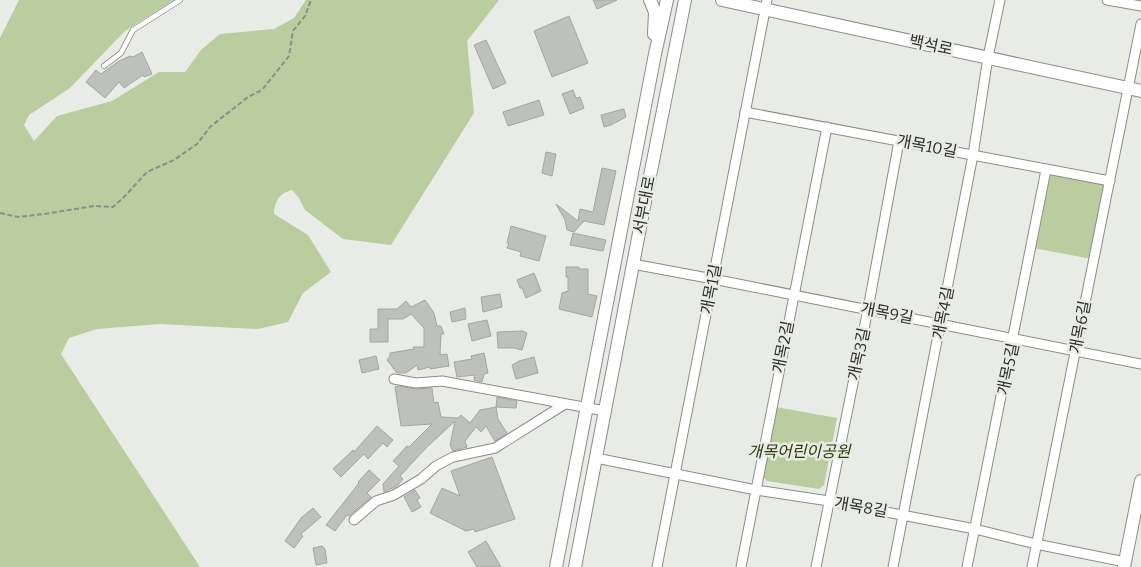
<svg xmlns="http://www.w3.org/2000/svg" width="1141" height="567" viewBox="0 0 1141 567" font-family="Bitter,'Noto Sans KR',serif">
<rect width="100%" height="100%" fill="#e9ebe7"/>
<g fill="#bbcc9f">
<path d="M19,0H174L125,31L70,88L29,115L24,125L34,141L57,116L112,101L159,72H185L201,50L220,34L274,29L294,18L306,0H499L467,41L474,113L391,245L343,239L305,210L299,198L292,190C278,194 275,201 274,214L308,235L331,272L303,293L288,322L258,329L160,324L97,329L69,338L61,354L200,567H0V38Z"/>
<path d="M1049,173L1108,185L1092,259L1033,248Z"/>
<path d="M776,407L837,418L824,485L819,489L767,481L762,476Z"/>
</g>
<g fill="#bec0bc" stroke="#a5a6a2">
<path d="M593,0H617L597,9Z"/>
<path d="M569,16L588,63L552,77L534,31Z"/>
<path d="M486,40L506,83L493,89L474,45Z"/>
<path d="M142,52L152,74L144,77L143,75L124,88L119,82L105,98L86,82L96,70L101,74L119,61L130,56L133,57Z"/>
<path d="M573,90L576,98L580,97L584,108L570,114L562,94Z"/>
<path d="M539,100L544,115L508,126L503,112Z"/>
<path d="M624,109L626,117L611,125L604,127L601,115Z"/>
<path d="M546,152L556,154L552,176L542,173Z"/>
<path d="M602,168L616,171L604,225L584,221L574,232L567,230L565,220L556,204L578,221L580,209L593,212Z"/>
<path d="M511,226L546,236L539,261L520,256L521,252L507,248L509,243H507Z"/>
<path d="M573,233L606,240L603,251L570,245Z"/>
<path d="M566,267H579V269H588V294L597,296L592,317L559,309L562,293L568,291V277H566Z"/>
<path d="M534,273L541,291L526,298L522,288H520L517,280Z"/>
<path d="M500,294L502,307L483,312L481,297Z"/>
<path d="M425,300L434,313L437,326H441L444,334H441L440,355L447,354L449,366L430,369V367L418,370L417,365L406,373H397L387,360L390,356V353L414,349L413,347H424V328L411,314L403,319H388V342H370V329H378V309H397L406,301L411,307Z"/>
<path d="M465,308L466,319L452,322L450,312Z"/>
<path d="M487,320L491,336L472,341L468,324Z"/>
<path d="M523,331L527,333L522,350L514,348H498L497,332Z"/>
<path d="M484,353L488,373L484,374L482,382L474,380L475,375L457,377L454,362L472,359L471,356Z"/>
<path d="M376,356L379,369L362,373L359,360Z"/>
<path d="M534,357L538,373L516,379L512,365L519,361Z"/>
<path d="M398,386L416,389L432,388L434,403L438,402L441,417L458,418L461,415L470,423L480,410L496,407L498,419L507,433L495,441L486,426L481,432L476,427L465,441L467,447L453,451L450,445L455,421L426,448L400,476L403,479L397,486L384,492L383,484L399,466L393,461L407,446L409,447L432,424L401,426L395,387Z"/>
<path d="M497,397L517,401L516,408L496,407Z"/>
<path d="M377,426L393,440L387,447L383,443L368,459L364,454L341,477L333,469L353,450L354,452Z"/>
<path d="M492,457L515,519L475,532L474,529L466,531L430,513L442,488L460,496L451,471Z"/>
<path d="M369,470L380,480L367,493L371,497L349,516L347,515L335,531L326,525L359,483L358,482Z"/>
<path d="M415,490L420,498L417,500L421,507L412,512L404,497Z"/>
<path d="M313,508L321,517L301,534L303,536L294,548L285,541L301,518Z"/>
<path d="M486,541L501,567H477L468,552Z"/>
<path d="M322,546L325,549L327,563L316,565L313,548Z"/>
</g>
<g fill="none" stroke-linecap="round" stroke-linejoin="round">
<g stroke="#8b8c88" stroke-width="6">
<path id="service" d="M104,66L121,53L133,30L180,0"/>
</g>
<g stroke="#8b8c88" stroke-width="11">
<g id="minor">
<path d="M1107,0L1141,6"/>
<path d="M745,112L1110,181"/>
<path d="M633,264L713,279L1141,364"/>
<path d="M394,379L416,383L442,381L605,411"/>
<path d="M596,458L756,490L829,501L975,529L1036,544L1125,562"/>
<path d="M354,520L376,501L394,495L421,479L436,466L453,457L495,448L565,404"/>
<path d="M657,567L767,0"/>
<path d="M741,567L827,127"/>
<path d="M816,567L868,309L899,141"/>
<path d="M893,567L973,155L988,57L1000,0"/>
<path d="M967,567L1046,170"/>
<path d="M1032,567L1141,24"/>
</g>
</g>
<g stroke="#8b8c88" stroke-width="14">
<g id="secondary">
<path d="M650,0L655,12L654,34"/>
<path d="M722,0L1141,91"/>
<path d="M556,567L655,54L667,0"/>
<path d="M575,567L648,186L685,0"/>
<path d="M1124,567L1141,481"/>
</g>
</g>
<path stroke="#8c8e8b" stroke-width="2" stroke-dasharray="5 2.5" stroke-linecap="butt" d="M0,213L18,217L44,214L94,206L113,207L125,196L147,172L174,160L197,144L210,127L248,97L262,90L289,56L293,31L305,16L311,0"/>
<use href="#service" stroke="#fff" stroke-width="4.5"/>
<use href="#minor" stroke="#fff" stroke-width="9"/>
<use href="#secondary" stroke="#fff" stroke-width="12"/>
</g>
<g text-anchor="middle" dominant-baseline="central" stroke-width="5" stroke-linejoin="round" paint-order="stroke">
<g font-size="16" fill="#2d2e2c" stroke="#e9ebe7">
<text transform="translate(931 45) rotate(12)">백석로</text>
<text transform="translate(927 146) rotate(11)">개목10길</text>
<text transform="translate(644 205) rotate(-79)">서부대로</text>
<text transform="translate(711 289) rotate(-79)">개목1길</text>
<text transform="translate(887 313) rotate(11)">개목9길</text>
<text transform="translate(943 313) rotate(-79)">개목4길</text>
<text transform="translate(1080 327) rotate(-79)">개목6길</text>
<text transform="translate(783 347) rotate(-79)">개목2길</text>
<text transform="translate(859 354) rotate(-78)">개목3길</text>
<text transform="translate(1008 369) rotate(-78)">개목5길</text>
<text transform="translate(861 507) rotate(10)">개목8길</text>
</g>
<g font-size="16" font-style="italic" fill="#2c3a05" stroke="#e9ebe7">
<text x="799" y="451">개목어린이공원</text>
</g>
</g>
</svg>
